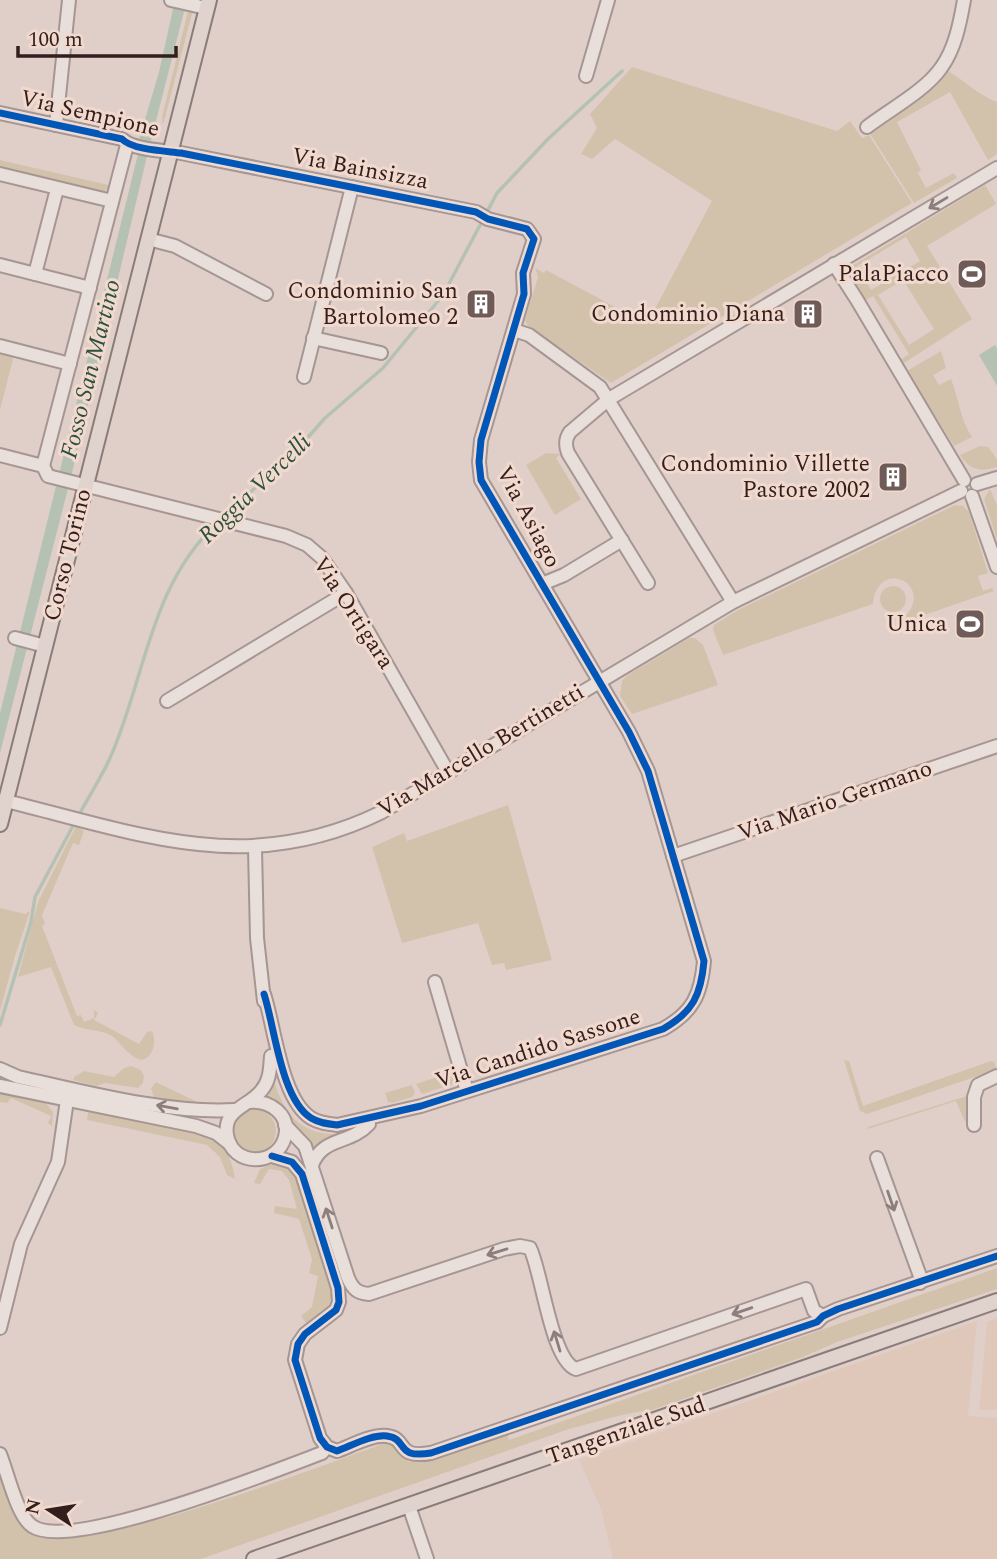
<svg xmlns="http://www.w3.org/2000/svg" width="997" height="1559" viewBox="0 0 997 1559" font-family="Spectral,serif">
<rect width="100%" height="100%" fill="#e0cfc9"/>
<g fill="#dfc8ba">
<path d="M997,1318V1410H979L987,1322Z"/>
<path d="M977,1321L968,1416L997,1418V1559H613L601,1509L579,1460Z"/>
</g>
<g fill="#d2c2ac" fill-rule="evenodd">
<path d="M189,7L193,10L163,125L162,117Z"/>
<path d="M632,67L837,131L850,121L862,138L869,135L912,203L611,383L528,326L525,320L538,277L535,268L544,273L546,270L647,324L712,201L615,139L592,159L581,154L597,128L590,114Z"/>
<path d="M948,71C965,81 978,95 997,102V154L988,160L950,92L897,122L921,170L918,173L926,188L954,173L957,178L914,203L869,132C897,114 930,99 948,71Z"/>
<path d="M0,160L108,185V188L102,193L0,168Z"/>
<path d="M985,185L996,204L927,246L972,319L901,365L899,361L909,354L873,296L864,301L852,278V266ZM906,237L920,261L871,290L857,266ZM903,280L934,329L909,345L878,295Z"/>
<path d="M0,351L14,355L0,410Z"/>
<path d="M941,351L946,368L933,375L939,385L951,379C959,399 960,419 972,437L954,446L907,371Z"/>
<path d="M980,446L988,447L997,459V467C981,472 970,471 960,455Z"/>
<path d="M546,453L561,454L556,458L581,499L555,515L526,465Z"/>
<path d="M990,489L997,505V540L984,499Z"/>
<path d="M955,505L963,506L969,512L988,573L978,576L983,591L992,588L994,591L904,622L903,619C938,584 877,556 873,604L723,655L713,630L714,625L738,610Z"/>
<circle cx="893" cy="599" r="13"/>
<path d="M689,638H695L703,645L718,685L632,714L620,696L622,681L628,675Z"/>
<path d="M508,805L552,960L506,970L504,963L492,965L478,923L402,943L372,847L404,833L407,841Z"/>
<path d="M76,826L84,831L79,845L73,843L42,915L45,924L42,926L77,1016L81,1015L84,1022L94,1018V1010L98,1013L94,1020L139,1044L147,1032L152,1031C155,1038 155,1046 151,1053C139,1073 121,1042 112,1036C101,1029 85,1031 74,1025L51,967L18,977L38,902Z"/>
<path d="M0,908L25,914L30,911L15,956L0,1011Z"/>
<path d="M844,1060L849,1061L863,1106L991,1061L994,1062L996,1067L995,1070L867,1114L860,1111Z"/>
<path d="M131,1066L141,1070L144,1076L143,1083L138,1088L105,1083L96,1086L73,1080L74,1077L84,1071L114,1077L124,1068Z"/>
<path d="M452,1072L455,1081L453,1084L422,1094L416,1084Z"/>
<path d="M273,1077C284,1118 305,1139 349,1133L315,1149L310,1140L261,1097Z"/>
<path d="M156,1082L197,1102L196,1103L154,1098L151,1088Z"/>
<path d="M412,1085L415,1093L412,1097L392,1103L388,1102L385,1093Z"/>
<path d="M2,1094L46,1103L53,1112L52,1126L48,1123L51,1116L11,1098L7,1103L0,1102V1095Z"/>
<path d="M967,1096V1119L965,1122L956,1101L868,1129V1127Z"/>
<circle cx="254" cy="1131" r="22"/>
<path d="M88,1112C116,1117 202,1128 220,1145C230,1154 233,1166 235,1179L227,1175L220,1157L207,1145L87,1120Z"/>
<path d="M274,1163L288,1167L296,1177L333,1294L329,1306L306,1323L301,1316L312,1307L318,1276L309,1273L312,1259L299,1219L274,1213L275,1206L297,1209L289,1180L282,1171L269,1169L260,1184L254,1183L260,1169Z"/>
<path d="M997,1268V1289L837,1342L803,1357L652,1410C623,1413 597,1422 569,1429L201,1559H0V1465C8,1488 14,1522 36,1535C81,1559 331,1462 388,1442L409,1462L506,1432L509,1440Z"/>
</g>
<g fill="#b5c2b3">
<path d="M175,0H187L148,152L71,477L0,753V713L139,150L138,143L159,72Z"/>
<path d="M995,345L997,348V386L979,355Z"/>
</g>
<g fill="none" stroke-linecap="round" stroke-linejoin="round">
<g stroke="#b5c2b3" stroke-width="3.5">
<path d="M224,516L296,451L325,418L383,368L443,295L497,193L548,139L622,71"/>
<path d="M79,815C89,796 101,778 110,758C146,677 149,586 218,522"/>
<path d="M0,1025L31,922L35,897L75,822"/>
</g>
<g stroke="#a59693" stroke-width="16">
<g id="minor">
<path d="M171,0L206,8"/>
<path d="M586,76L608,0"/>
<path d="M0,113L122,139C132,150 166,151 181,153L476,212L488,219L527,229L534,239L523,273L524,294L481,440L479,462L481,480L629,732L648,771L704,961C701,995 693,1012 663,1029L421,1106L337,1125C328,1124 319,1123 311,1118C281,1099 275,1028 264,994"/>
<path d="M56,125L69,0"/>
<path d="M867,127C889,110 925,91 941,68C955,49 960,23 964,0"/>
<path d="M0,174L112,201"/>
<path d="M148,239L175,246L266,294"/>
<path d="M834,264L857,300L964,480"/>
<path d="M0,265L90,288"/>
<path d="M35,274L57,189"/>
<path d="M514,330L529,335L600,387L733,602"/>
<path d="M313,338L381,353"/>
<path d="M0,346L70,364"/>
<path d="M304,377L352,187"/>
<path d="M0,455L43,466L48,476L286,536L307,545L322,558L346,593L448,772"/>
<path d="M43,466L127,145"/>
<path d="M977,484L997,478"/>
<path d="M972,496L997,567"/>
<path d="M648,583L568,453C565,445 565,439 570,432L609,399L997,168"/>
<path d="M542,584L564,575L622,540"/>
<path d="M15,638L45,646"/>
<path d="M167,701L346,593"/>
<path d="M6,801C141,834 248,878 382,812L733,602L961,491"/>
<path d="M255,848L257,938L264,1001"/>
<path d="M673,856L997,746"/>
<path d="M435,982L467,1091"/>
<path d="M0,1069L18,1077C86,1092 167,1114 235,1110"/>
<path d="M0,1086L196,1126L216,1133L230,1144"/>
<path d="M249,1102C269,1100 291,1114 285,1137C277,1167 232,1167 227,1135C223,1109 248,1107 261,1091C270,1081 270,1069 271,1056"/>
<path d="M285,1125L305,1146L348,1278C353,1289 357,1293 369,1294L504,1249L520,1246L530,1248C542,1272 551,1360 576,1369L806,1289L814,1311L823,1316"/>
<path d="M974,1125V1097L978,1085L997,1076"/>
<path d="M272,1156L292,1162L302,1174L338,1288L339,1302L336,1310L305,1334L298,1344L295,1360L320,1438L327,1447L337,1451C351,1446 372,1434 387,1436C409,1439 394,1459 431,1453L817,1322L823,1316L838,1309L997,1256"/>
<path d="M877,1158L920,1276V1283"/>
<path d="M312,1165C323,1136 350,1145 369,1124"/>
<path d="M0,1328L21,1244L58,1162L67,1100"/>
<path d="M0,1454C7,1471 17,1516 32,1526C70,1553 274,1471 322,1453L327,1447"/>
<path d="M409,1506L427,1559"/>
</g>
</g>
<g stroke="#8a7c79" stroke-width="18">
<g id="major">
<path d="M0,824L209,0"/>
<path d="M254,1559L997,1301"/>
</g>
</g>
<use href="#minor" stroke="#e8deda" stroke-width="12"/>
<use href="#major" stroke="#e0d2cc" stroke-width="14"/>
<g stroke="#f2d9ce" stroke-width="11">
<g id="cycleway">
<path d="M0,113L122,139C132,150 166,151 181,153L476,212L488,219L527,229L534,239L523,273L524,294L481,440L479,462L481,480L629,732L648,771L704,961C701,995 693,1012 663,1029L421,1106L337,1125C328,1124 319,1123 311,1118C281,1099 275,1028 264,994"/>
<path d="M272,1156L292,1162L302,1174L338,1288L339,1302L336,1310L305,1334L298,1344L295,1360L320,1438L327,1447L337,1451C351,1446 372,1434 387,1436C409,1439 394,1459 431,1453L817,1322L823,1316L838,1309L997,1256"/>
</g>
</g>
<use href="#cycleway" stroke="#0057b8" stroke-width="7"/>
</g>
<defs><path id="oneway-shaft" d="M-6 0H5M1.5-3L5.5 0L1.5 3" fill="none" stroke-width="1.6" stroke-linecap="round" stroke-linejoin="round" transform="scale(1.75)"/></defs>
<g stroke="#8d7e7b">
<use href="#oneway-shaft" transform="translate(938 203) rotate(149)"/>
<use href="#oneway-shaft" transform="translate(167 1107) rotate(-170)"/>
<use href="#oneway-shaft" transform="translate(891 1201) rotate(71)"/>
<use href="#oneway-shaft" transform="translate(329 1218) rotate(-108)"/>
<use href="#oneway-shaft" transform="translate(497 1252) rotate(163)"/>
<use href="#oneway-shaft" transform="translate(742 1311) rotate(161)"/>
<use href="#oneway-shaft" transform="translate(557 1341) rotate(-107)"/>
</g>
<defs>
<g id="stadium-square" transform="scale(1.575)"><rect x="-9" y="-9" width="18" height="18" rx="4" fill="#6f5c59" stroke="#f2d9ce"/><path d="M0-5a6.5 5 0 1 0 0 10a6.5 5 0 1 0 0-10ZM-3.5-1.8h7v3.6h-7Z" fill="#fff"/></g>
<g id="building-square" transform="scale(1.575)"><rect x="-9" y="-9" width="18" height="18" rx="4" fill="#6f5c59" stroke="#f2d9ce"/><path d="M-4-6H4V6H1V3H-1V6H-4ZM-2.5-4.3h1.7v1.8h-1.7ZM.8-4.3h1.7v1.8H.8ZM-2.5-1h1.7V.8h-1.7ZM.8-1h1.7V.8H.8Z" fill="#fff"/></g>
</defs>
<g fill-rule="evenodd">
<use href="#stadium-square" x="972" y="274"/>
<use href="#building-square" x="481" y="304"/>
<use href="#building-square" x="808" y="314"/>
<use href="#building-square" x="893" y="477"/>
<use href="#stadium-square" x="970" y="624"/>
</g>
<g text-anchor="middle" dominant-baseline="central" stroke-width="6" stroke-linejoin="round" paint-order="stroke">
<g font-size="23" fill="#321e1c" stroke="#f2d9ce">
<text transform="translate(90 114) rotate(13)">Via Sempione</text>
<text transform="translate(360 169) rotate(11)">Via Bainsizza</text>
<text transform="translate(528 517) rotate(62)">Via Asiago</text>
<text transform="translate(68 555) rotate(-76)">Corso Torino</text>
<text transform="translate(353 613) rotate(57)">Via Ortigara</text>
<text transform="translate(481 751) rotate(-31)">Via Marcello Bertinetti</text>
<text transform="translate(835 801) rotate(-19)">Via Mario Germano</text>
<text transform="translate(538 1049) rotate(-18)">Via Candido Sassone</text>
<text transform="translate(626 1431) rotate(-19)">Tangenziale Sud</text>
</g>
<g font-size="23" fill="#321e1c" stroke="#f2d9ce" text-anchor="end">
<text x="949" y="274">PalaPiacco</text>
<text x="458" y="291">Condominio San<tspan x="458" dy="26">Bartolomeo 2</tspan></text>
<text x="785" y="314">Condominio Diana</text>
<text x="870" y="464">Condominio Villette<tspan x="870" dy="26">Pastore 2002</tspan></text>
<text x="947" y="624">Unica</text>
</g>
<g font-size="24" font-style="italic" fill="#2c513f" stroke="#f2d9ce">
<text transform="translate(91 369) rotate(-76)">Fosso San Martino</text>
<text transform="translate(255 489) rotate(-44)">Roggia Vercelli</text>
</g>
</g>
<g transform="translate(49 1510) rotate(282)" stroke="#f2d9ce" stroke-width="5" paint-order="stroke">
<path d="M0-5L12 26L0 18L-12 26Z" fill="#321e1c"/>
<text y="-10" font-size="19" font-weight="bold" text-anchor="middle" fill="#321e1c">N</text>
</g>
<path d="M18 46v10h158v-10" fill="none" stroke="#321e1c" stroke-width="3.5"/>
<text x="28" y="46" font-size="21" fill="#321e1c" stroke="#f2d9ce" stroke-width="5" paint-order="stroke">100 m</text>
</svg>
